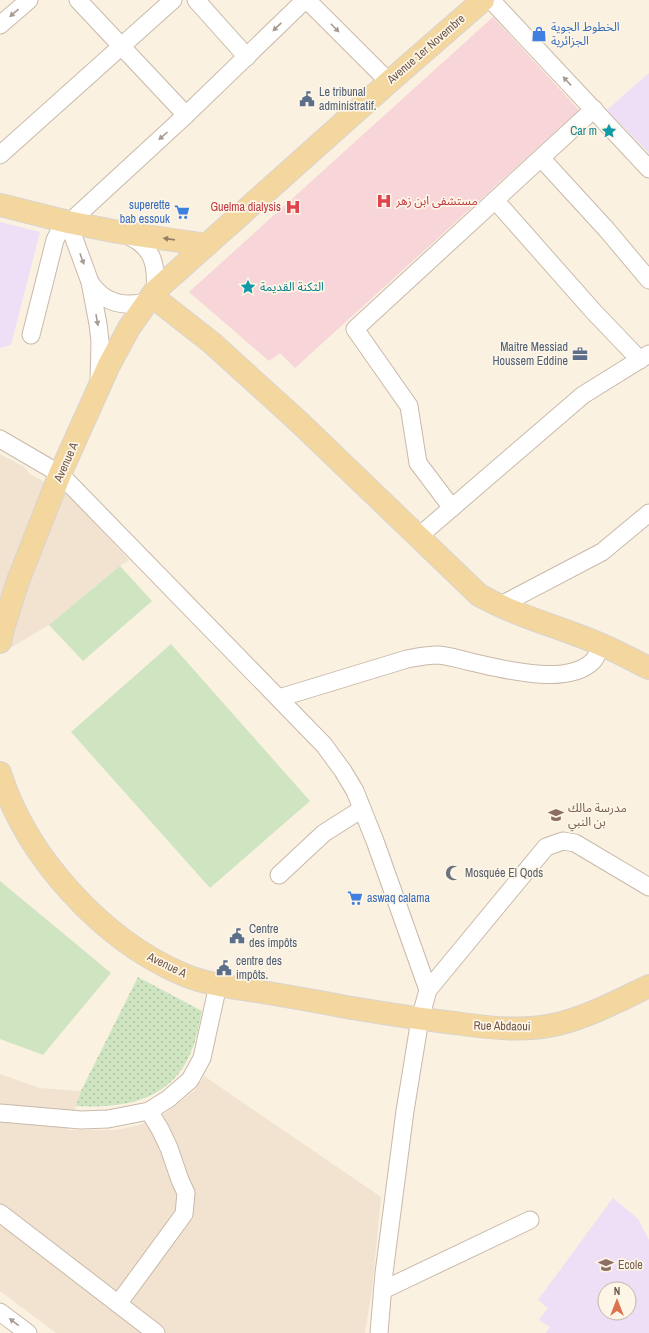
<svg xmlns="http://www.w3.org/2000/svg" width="649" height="1333" viewBox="0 0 649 1333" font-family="'Archivo Narrow','Noto Sans Arabic',sans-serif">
<defs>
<pattern id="green-dots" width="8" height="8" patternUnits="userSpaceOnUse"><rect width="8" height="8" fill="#cfe5c1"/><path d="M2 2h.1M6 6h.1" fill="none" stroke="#acbc9f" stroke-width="1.8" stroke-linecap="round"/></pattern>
</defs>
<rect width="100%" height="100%" fill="#faf1e1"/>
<g fill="#f1e3d0">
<path d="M0,454L24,467L30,474L70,496L129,560L120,566L49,625L0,654Z"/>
<path d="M0,1074L40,1088L81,1091L68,1130H116L140,1125L164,1114L194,1091L204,1076L381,1197L372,1290L365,1333H56L0,1291Z"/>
</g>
<g fill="#eedef6" fill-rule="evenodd">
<path d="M649,73V153L607,110Z"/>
<path d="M0,222L40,232L11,345L0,348Z"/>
<path d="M613,1198L638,1219L649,1240V1333H546L550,1327L539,1320L548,1308L538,1300ZM605,1289H629V1313H605Z"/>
</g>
<path fill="#f7d5d8" d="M493,17L579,110L295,368L280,353L269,361L189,292Z"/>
<path fill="url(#green-dots)" d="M138,977L202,1011C200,1020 198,1031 195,1041C178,1098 130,1109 76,1106L81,1091Z"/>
<g fill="#cfe5c1">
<path d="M120,566L152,601L83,661L49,625Z"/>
<path d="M171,644L310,801L210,888L71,732Z"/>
<path d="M0,881L111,973L43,1055L0,1039Z"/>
</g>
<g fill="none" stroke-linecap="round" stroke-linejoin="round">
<g stroke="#c9b9a9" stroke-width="19">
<g id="minor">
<path d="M78,0L186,115"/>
<path d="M196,0L247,57"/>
<path d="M307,0L389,82"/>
<path d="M491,0L649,169"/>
<path d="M0,25L29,0"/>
<path d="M0,155L173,0"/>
<path d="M541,158L607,230L649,280"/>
<path d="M495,200L594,312L640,360"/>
<path d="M68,222L90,282C104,304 125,308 149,301"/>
<path d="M126,235C153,246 157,264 155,291"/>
<path d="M90,282L98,324L100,341L99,383"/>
<path d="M31,335L55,240L59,232L186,115L305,0"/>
<path d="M0,439L60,474L324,745L343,771L355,791L375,841L428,990L420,1019L405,1111L384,1273L379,1333"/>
<path d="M452,508L418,463L409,406L355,329L594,109"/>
<path d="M418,537L583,395L649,354"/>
<path d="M499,606L602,552L649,513"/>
<path d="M279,698L407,659C417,657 428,655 438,655C449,656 460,659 471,662C503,669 567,687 593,661C597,657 599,649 601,644"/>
<path d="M279,875L324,833L362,809"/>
<path d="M428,990L546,847L563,841L575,843L649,887"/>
<path d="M0,1113L81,1120L108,1119L149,1111L168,1099L190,1080L202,1058L218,985"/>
<path d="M0,1213L156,1333"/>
<path d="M383,1290L530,1220"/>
<path d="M118,1304L184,1214L186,1193L180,1180L169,1148L160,1129L149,1111"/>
<path d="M0,1312L28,1333"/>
</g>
</g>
<g stroke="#d9d4d0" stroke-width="24">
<g id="major">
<path d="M0,205L68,222L118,232L207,245"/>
<path d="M152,296L212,343L299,422L479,595C518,617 561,627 602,645C618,652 633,660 649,668"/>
<path d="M0,642L4,625L18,581L60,474L109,365L129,328L155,291L389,82L483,0"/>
<path d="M0,773C26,856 101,939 182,974C205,984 231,987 256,991C286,996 316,1001 346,1007C382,1013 419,1019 455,1023C489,1028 524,1032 558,1024C590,1016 620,1000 649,986"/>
</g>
</g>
<use href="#minor" stroke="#fff" stroke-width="17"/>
<use href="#major" stroke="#f4d79e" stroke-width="22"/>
</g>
<defs><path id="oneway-solid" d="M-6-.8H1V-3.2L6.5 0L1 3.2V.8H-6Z"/></defs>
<g fill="#a89b92">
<use href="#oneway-solid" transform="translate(14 13) rotate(139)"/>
<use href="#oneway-solid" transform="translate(277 27) rotate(136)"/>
<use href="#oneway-solid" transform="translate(335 28) rotate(45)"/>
<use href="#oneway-solid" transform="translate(567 81) rotate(-133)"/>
<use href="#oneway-solid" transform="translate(163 136) rotate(138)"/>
<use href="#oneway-solid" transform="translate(82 259) rotate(70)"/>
<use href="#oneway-solid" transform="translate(97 320) rotate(80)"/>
<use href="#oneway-solid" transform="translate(14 1322) rotate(-143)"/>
</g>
<use fill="#967e63" href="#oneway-solid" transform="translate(169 239) rotate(-172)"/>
<defs>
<g id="shop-bare" transform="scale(1.2)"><path d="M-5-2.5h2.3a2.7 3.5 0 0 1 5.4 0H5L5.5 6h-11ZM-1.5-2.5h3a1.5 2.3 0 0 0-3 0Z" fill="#3f7fe0" stroke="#fdf5e6" stroke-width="2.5" paint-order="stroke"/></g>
<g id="civic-bare" transform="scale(1.2)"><path d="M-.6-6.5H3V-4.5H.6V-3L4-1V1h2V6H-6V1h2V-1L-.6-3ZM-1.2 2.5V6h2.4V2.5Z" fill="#5c6f8a" stroke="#fdf5e6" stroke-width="2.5" paint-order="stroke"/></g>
<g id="sight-bare" transform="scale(1.2)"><path d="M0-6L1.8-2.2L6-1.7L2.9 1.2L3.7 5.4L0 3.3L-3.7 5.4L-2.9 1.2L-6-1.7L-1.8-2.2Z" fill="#0f9aa8" stroke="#fdf5e6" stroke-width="2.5" paint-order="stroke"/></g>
<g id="hospital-bare" transform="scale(1.2)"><path d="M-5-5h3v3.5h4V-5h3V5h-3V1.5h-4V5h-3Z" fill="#e0444e" stroke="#fdf5e6" stroke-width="2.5" paint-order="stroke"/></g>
<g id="supermarket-bare" transform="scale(1.2)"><path d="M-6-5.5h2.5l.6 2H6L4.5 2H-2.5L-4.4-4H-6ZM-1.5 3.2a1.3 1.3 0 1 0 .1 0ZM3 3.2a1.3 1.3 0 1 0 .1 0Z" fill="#3f7fe0" stroke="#fdf5e6" stroke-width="2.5" paint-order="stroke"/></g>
<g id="office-bare" transform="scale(1.2)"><path d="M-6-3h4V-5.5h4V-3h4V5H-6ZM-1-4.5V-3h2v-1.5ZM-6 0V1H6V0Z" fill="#5c6f8a" stroke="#fdf5e6" stroke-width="2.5" paint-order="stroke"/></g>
<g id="school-bare" transform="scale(1.2)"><path d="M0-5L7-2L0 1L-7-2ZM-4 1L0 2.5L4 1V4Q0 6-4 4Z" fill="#8d6e63" stroke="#fdf5e6" stroke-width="2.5" paint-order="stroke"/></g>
<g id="mosque-bare" transform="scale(1.2)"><path d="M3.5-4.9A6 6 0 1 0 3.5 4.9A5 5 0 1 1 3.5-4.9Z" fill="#6b7280" stroke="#fdf5e6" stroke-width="2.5" paint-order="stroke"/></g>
</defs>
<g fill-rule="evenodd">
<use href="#shop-bare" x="539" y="34"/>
<use href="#civic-bare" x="307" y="99"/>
<use href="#sight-bare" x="609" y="131"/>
<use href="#hospital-bare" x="384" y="201"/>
<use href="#hospital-bare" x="293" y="207"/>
<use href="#supermarket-bare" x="182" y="212"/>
<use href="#sight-bare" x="248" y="287"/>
<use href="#office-bare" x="580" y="354"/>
<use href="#school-bare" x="556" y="815"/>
<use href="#mosque-bare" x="453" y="873"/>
<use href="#supermarket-bare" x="355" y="898"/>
<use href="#civic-bare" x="237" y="936"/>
<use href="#civic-bare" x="224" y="968"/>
<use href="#school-bare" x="606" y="1265"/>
</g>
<g text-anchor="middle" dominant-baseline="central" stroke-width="3.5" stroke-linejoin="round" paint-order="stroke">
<g font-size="12" fill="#366cbe" stroke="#fdf5e6" text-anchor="start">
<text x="551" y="27">الخطوط الجوية<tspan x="551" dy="14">الجزائرية</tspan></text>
<text x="170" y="205" text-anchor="end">superette<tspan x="170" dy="14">bab essouk</tspan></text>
<text x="367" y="898">aswaq calama</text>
</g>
<g font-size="12" fill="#6e584a" stroke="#fdf5e6">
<text transform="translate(426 49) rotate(-41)">Avenue 1er Novembre</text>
<text transform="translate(66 462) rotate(-66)">Avenue A</text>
<text transform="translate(167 965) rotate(26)">Avenue A</text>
<text transform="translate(502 1026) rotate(1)">Rue Abdaoui</text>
</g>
<g font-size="12" fill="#4e5e75" stroke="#fdf5e6" text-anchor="start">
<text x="319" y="92">Le tribunal<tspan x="319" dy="14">administratif.</tspan></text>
<text x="568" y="347" text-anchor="end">Maitre Messiad<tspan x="568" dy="14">Houssem Eddine</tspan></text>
<text x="249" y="929">Centre<tspan x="249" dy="14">des impôts</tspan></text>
<text x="236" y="961">centre des<tspan x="236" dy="14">impôts.</tspan></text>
</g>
<g font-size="12" fill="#0d838f" stroke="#fdf5e6" text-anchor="end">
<text x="597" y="131">Car m</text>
<text x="260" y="287" text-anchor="start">الثكنة القديمة</text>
</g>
<g font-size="12" fill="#be3a42" stroke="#fdf5e6" text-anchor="start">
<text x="396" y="201">مستشفى ابن زهر</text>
<text x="281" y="207" text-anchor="end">Guelma dialysis</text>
</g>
<g font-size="12" fill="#785e54" stroke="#fdf5e6" text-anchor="start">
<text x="568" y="808">مدرسة مالك<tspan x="568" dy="14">بن النبي</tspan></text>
<text x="618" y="1265">Ecole</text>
</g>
<g font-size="12" fill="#5b616d" stroke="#fdf5e6" text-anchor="start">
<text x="465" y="873">Mosquée El Qods</text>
</g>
</g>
<g transform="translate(617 1301)"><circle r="19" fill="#fdf5e6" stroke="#c4b6a8"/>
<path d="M0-3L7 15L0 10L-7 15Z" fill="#db734f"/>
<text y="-6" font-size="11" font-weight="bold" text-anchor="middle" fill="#6e584a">N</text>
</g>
</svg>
